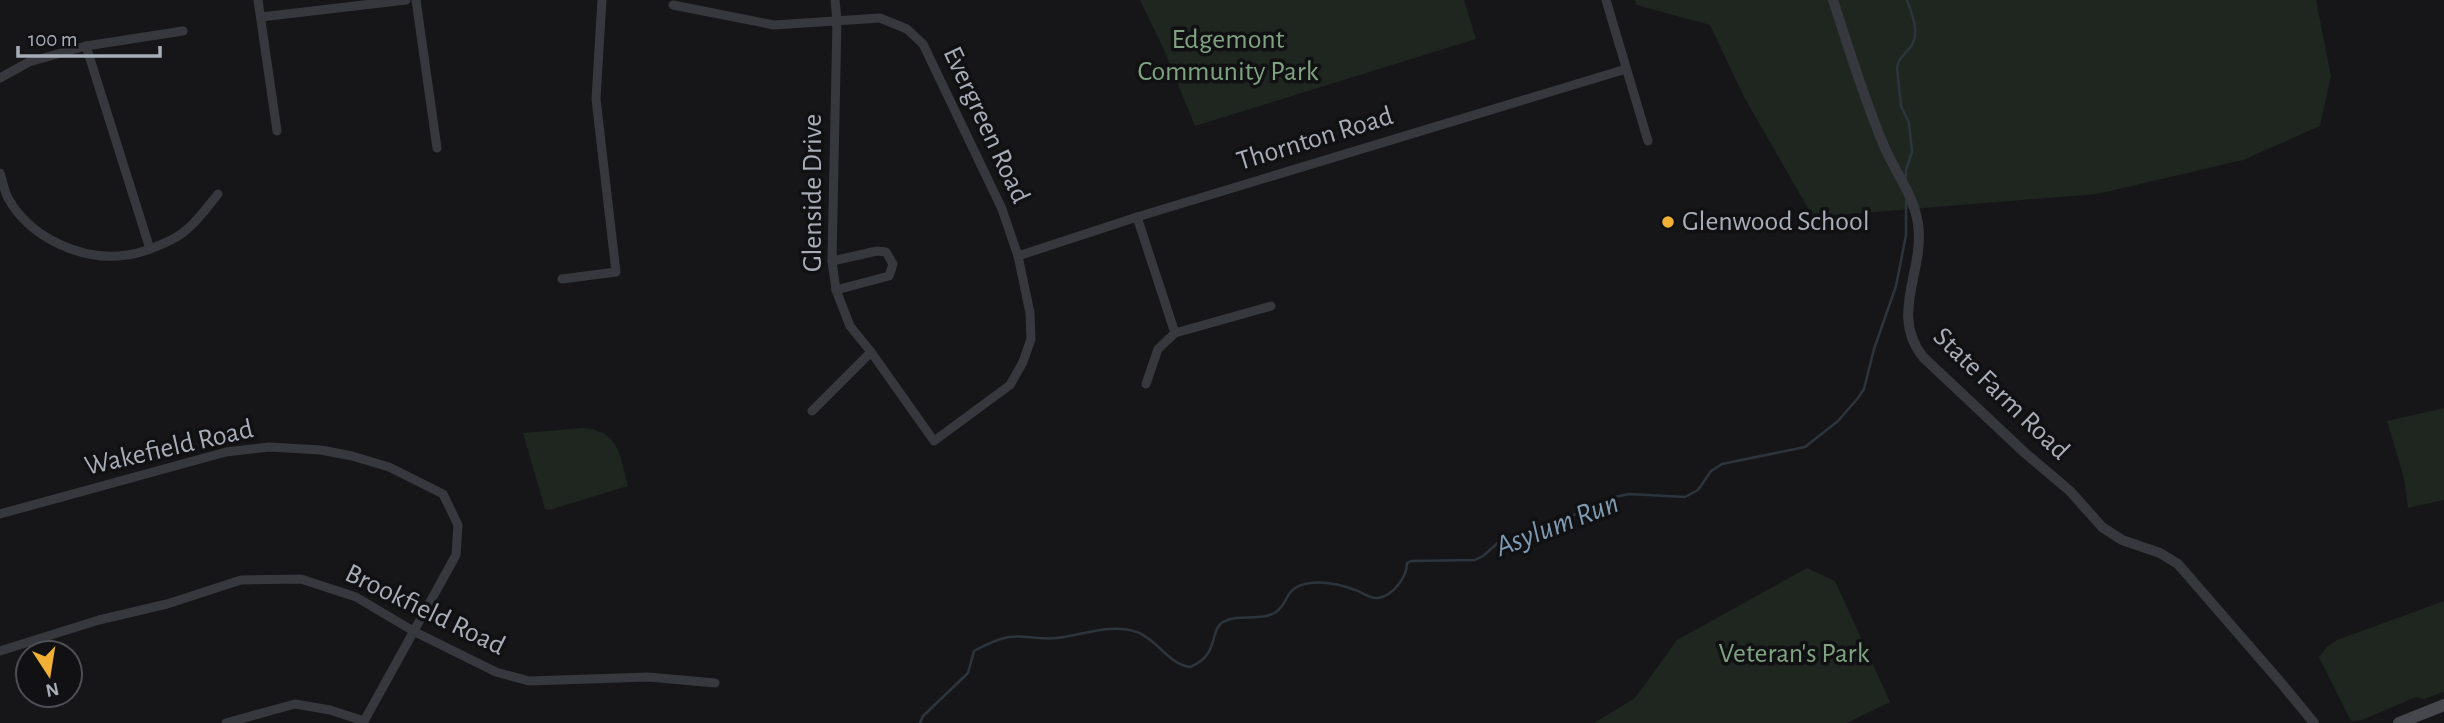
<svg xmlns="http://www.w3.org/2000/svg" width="2444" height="723" viewBox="0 0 2444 723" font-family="'Alegreya Sans',sans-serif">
<rect width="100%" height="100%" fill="#161618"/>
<g fill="#1e261f">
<path d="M1140,0H1464L1476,39L1195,126L1164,50Z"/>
<path d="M1635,0H2316L2331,76L2320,126L2243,160L2097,194L1813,217L1744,97L1710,25L1636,5Z"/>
<path d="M2444,408V500L2408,508L2404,478L2387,421Z"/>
<path d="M583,428C620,431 620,456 628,486L549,510L545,509L523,433Z"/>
<path d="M1807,568L1835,581L1890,702L1847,723H1594L1635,698L1677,640Z"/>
<path d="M2444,601V692L2424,699L2416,697L2362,720L2351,721L2319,657L2327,647L2337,640Z"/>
</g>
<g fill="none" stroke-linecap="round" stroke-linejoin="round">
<g stroke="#2c353c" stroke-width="2.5">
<path d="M1906,181V170L1912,152L1909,123L1901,106L1897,68C1898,59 1903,56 1909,49C1921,35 1913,16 1907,0"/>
<path d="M920,723L923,716L968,673L974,651C985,645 997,639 1009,637C1025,635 1041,640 1057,638C1083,635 1111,623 1137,632C1157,639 1168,664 1190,667C1220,655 1209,630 1223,622C1240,613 1260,622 1276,612C1289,603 1284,589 1305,584C1323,580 1342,585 1358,591C1364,594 1371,599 1378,598C1393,596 1407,577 1407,563L1411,561L1475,560L1483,556L1500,541L1554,525L1606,499L1629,494L1685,497L1698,490L1711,471L1722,464L1805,447L1838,421L1858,398L1864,389L1874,349L1896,286L1906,235V201"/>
</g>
<g stroke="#37383d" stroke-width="9">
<path d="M258,0L277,131"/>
<path d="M416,0L437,148"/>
<path d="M1606,0L1648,141"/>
<path d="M673,5L774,25L880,18L907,29L923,44L1002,209L1018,256L1030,313L1031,339L1023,362L1010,385L934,441L871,352L850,326L836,290L832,261L837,20L835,0"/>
<path d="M261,17L406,0"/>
<path d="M86,46L150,249"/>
<path d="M0,78L29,62L86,46L183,31"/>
<path d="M0,173C3,181 4,191 8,198C30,238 83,262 127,255C143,253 159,246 173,239C192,229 204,211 218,194"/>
<path d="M1137,217L1175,333"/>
<path d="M1018,256L1137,217L1626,69"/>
<path d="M832,261L877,251L886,252L893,264L889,276L836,290"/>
<path d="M562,279L616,272L596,99L602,0"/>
<path d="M1146,384L1158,349L1175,333L1271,306"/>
<path d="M812,411L871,352"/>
<path d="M0,514L226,452L269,447L321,450L352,456L389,467L443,494L458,525L456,555L363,723"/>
<path d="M0,651L99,620L167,604L241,580L301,579L356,597L415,632L496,672L529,681L648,677L715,683"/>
<path d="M226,723L295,704L330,710L364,721"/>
</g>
<path stroke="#37383d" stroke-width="10" d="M1833,0C1849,49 1864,99 1884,146C1895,172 1914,195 1918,224C1925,271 1889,314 1923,357L2025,453L2070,491L2102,527L2122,540L2160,553L2178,564L2282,684L2314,723"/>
<path stroke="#45474d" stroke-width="12" d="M2399,723L2444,705"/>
</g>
<circle fill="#f2b134" stroke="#111113" stroke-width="2.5" cx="1668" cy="222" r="7"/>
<g text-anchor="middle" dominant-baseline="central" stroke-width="7" stroke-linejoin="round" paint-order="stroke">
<g font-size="28" fill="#7fa381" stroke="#111113">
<text x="1228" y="40">Edgemont<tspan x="1228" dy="32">Community Park</tspan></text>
<text x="1794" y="654">Veteran's Park</text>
</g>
<g font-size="28" fill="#a8adb8" stroke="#111113">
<text transform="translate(986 125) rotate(65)">Evergreen Road</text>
<text transform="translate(1315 139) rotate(-17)">Thornton Road</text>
<text transform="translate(813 193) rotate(-90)">Glenside Drive</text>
<text transform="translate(2001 394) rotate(44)">State Farm Road</text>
<text transform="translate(169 448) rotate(-13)">Wakefield Road</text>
<text transform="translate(425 610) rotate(26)">Brookfield Road</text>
</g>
<g font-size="28" fill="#a8adb8" stroke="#111113" text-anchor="start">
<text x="1682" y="222">Glenwood School</text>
</g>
<g font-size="30" font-style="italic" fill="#7f9bb3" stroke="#111113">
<text transform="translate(1557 525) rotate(-21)">Asylum Run</text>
</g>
</g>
<g transform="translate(49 674) rotate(168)"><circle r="33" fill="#111113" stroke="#4d4f55" stroke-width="2"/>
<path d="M0-5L12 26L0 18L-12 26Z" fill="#f2b134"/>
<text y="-10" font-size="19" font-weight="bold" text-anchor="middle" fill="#a8adb8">N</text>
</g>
<path d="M18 46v10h142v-10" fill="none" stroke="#a8adb8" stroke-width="3.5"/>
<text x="28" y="46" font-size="21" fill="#a8adb8" stroke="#111113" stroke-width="5" paint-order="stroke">100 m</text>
</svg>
